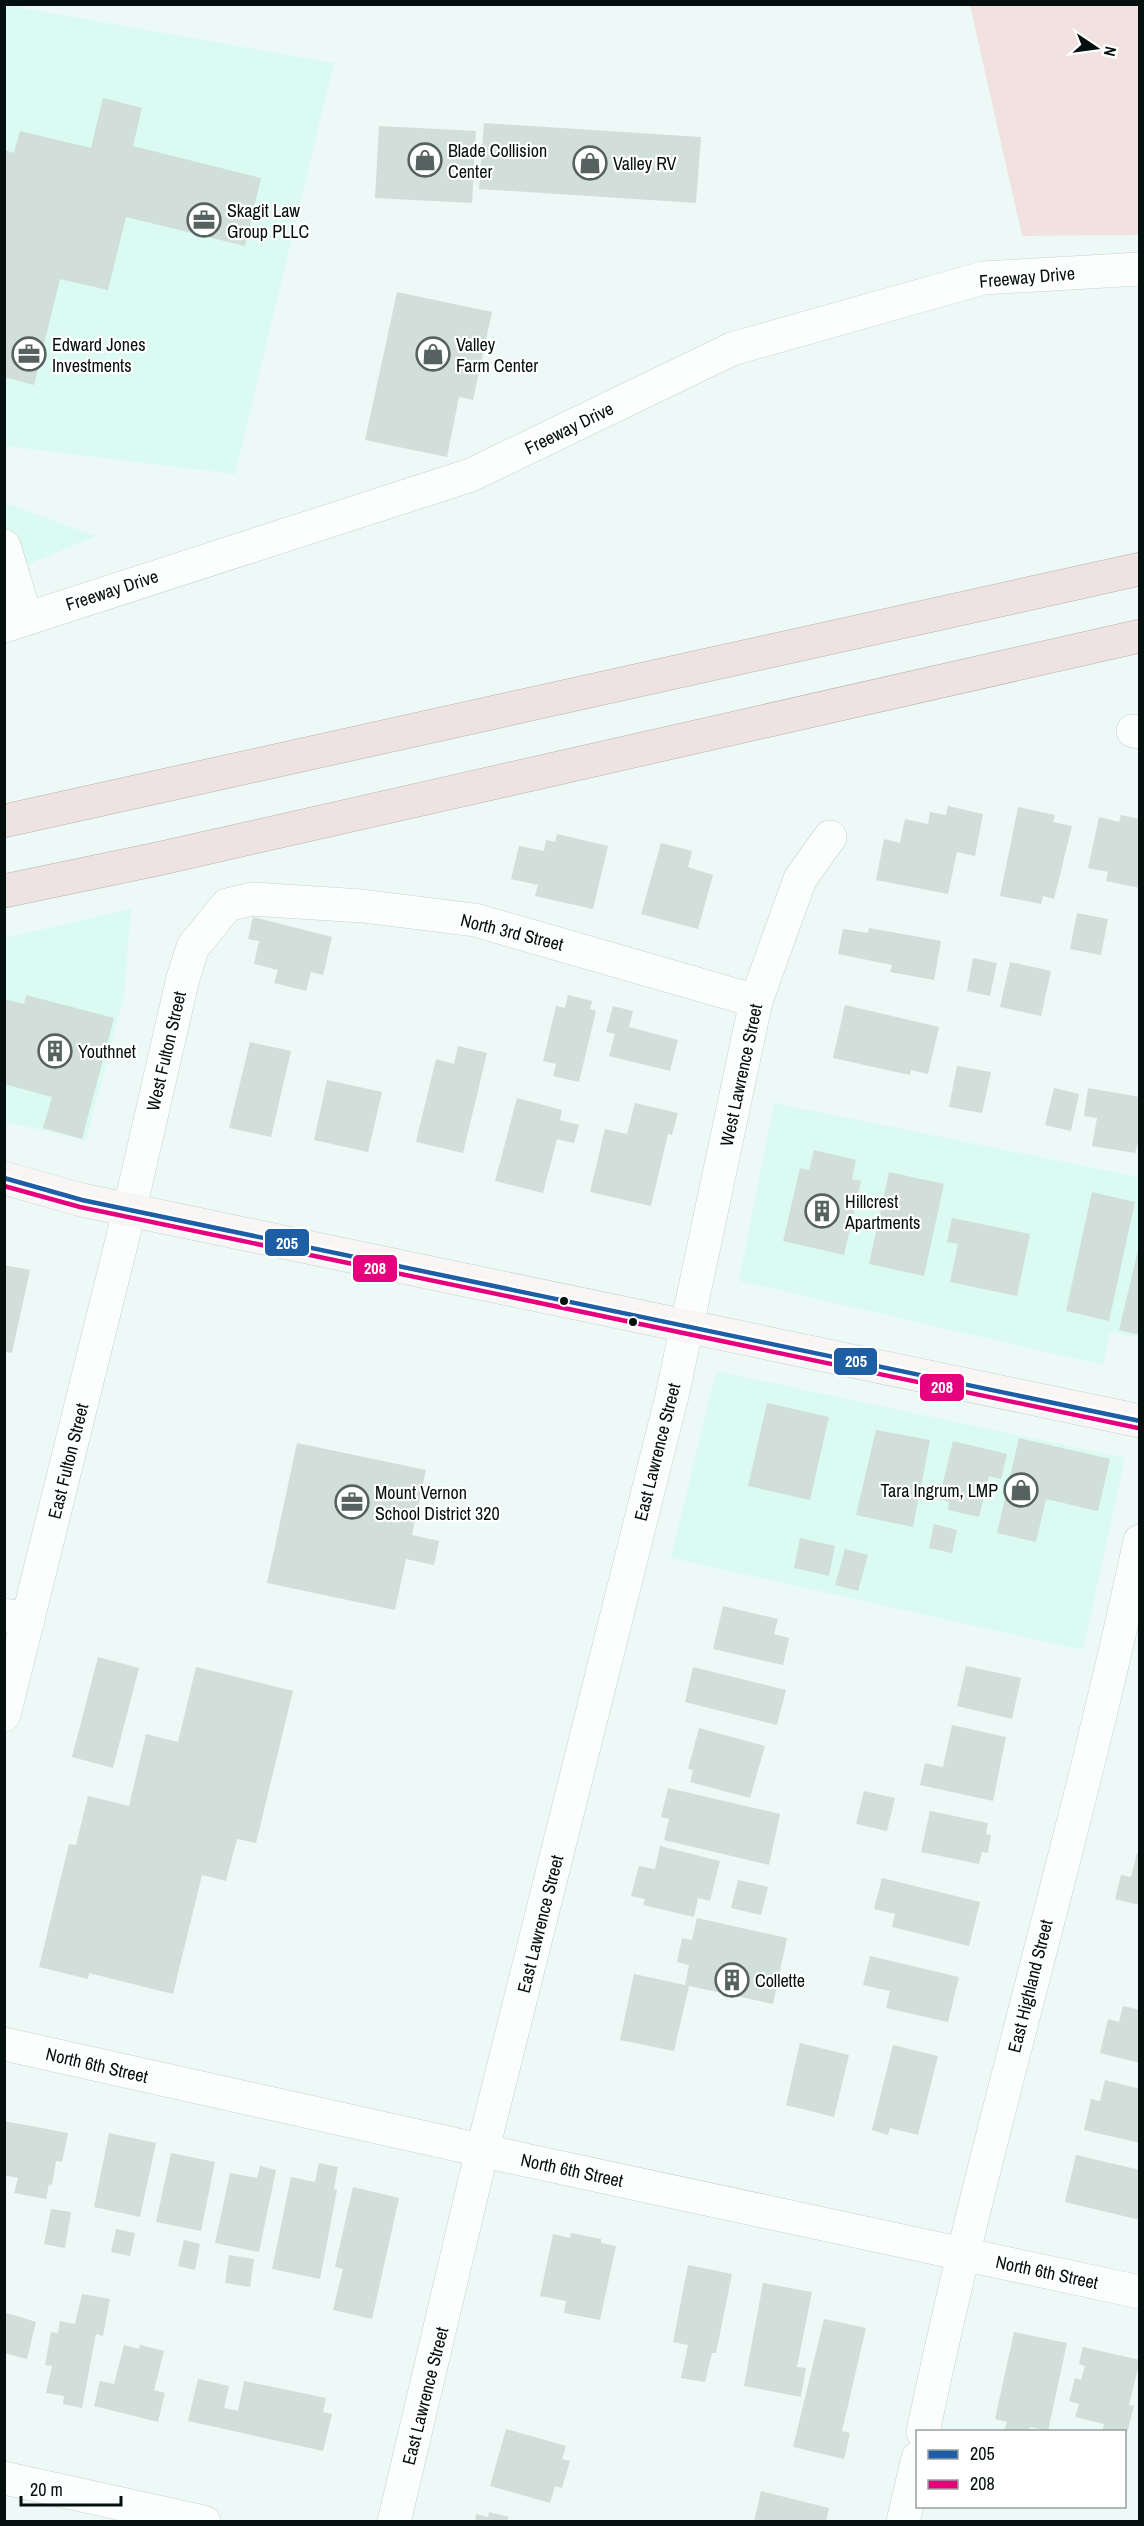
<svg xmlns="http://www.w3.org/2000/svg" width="1144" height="2526" viewBox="0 0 1144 2526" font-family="'Archivo Narrow',sans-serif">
<rect width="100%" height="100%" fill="#edf9f6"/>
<g fill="#dafaf2">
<path d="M5,5L334,63L235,474L5,446Z"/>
<path d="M5,503L96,536L5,574Z"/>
<path d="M131,909L124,995L86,1140L5,1122L4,938Z"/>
<path d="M774,1103L1139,1177V1337L1110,1332L1103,1365L739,1281Z"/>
<path d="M716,1371L1125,1458L1083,1650L671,1558Z"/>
</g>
<path fill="#f1e2df" d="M970,5H1139V235L1022,236Z"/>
<g fill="#d1deda">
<path d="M103,98L142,108L133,146L261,178L245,246L126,217L108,290L60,279L34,385L4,377V150L14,153L20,131L91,148Z"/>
<path d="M484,123L701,137L696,203L479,189Z"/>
<path d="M379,126L476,131L472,203L375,198Z"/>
<path d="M397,292L492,312L473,400L459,397L447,457L365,440Z"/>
<path d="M948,806L983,814L975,856L957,852L948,894L876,880L884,839L900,843L905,819L928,824L930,812L946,815Z"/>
<path d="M1018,807L1055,815L1053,822L1072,826L1054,899L1043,896L1041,904L1000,896Z"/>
<path d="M1121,815L1140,819V888L1106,881L1108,872L1088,868L1099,817L1119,822Z"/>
<path d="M557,834L608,846L593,909L535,896L538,885L511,879L519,846L544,851L546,840L555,842Z"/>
<path d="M661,843L692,851L688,867L713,875L698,929L641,914Z"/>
<path d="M1077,913L1108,919L1101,955L1070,949Z"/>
<path d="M253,917L332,937L323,975L311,972L306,991L274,983L278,970L254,964L259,941L248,939Z"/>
<path d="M869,928L941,941L934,980L890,972L892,965L838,954L843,929L868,933Z"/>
<path d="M973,958L997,963L990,996L967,991Z"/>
<path d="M1010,962L1051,971L1041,1016L1000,1007Z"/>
<path d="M26,995L114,1018L82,1139L43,1128L52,1097L4,1084V999L24,1004Z"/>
<path d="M568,995L592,1001L590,1009L596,1011L579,1082L553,1076L556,1064L543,1061L556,1006L565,1008Z"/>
<path d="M845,1005L939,1027L928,1074L911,1070L910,1075L833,1058Z"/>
<path d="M613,1006L633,1011L629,1027L678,1040L670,1071L609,1056L615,1034L606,1032Z"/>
<path d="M250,1042L291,1051L271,1137L229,1128Z"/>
<path d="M458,1046L487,1053L463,1153L416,1142L436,1059L454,1064Z"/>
<path d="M957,1066L991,1072L982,1113L949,1107Z"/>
<path d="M327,1080L382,1092L368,1152L314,1140Z"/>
<path d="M1054,1088L1079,1094L1071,1131L1045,1125Z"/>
<path d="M1088,1088L1140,1097V1135L1135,1153L1092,1146L1097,1118L1084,1116Z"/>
<path d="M517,1098L562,1110L560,1120L579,1125L574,1143L557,1139L543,1193L495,1181Z"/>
<path d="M635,1103L678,1113L672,1135L668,1134L651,1206L590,1192L605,1129L627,1134Z"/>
<path d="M814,1150L856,1160L852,1179L861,1181L844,1255L783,1241L800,1168L809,1170Z"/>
<path d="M889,1172L944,1184L924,1276L869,1264Z"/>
<path d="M1092,1192L1135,1202L1109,1321L1066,1311Z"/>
<path d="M952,1218L1030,1234L1017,1296L950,1282L958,1244L947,1242Z"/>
<path d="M1140,1242V1335L1119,1330Z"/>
<path d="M4,1265L30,1270L12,1353L4,1352Z"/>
<path d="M767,1403L829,1417L810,1500L748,1486Z"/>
<path d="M876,1430L930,1440L913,1527L856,1515Z"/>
<path d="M1019,1438L1110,1459L1098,1511L1046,1499L1036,1542L997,1533Z"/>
<path d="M953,1441L1007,1454L1001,1479L989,1476L979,1517L948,1510L949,1502L939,1499Z"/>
<path d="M297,1443L426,1470L412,1535L439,1541L434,1565L406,1559L395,1610L267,1583Z"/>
<path d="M934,1524L957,1530L952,1553L929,1548Z"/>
<path d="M800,1538L835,1546L829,1576L794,1568Z"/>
<path d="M845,1549L868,1555L858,1591L835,1585Z"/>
<path d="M723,1606L778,1619L774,1634L789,1638L783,1665L713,1649Z"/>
<path d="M98,1657L139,1668L113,1768L72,1757Z"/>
<path d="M966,1666L1021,1678L1012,1719L957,1706Z"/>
<path d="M196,1667L293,1691L256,1843L237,1839L226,1881L202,1875L173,1994L89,1973L88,1979L39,1967L69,1844L76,1845L88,1796L129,1806L146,1734L178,1742Z"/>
<path d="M693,1667L786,1690L777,1725L685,1702Z"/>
<path d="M952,1725L1006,1737L993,1801L920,1785L925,1763L943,1767Z"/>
<path d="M699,1728L765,1746L750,1798L690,1782L693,1770L688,1769Z"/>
<path d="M668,1788L780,1814L769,1865L664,1840L669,1819L661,1817Z"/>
<path d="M864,1791L895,1798L887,1831L856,1824Z"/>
<path d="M930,1811L988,1823L986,1834L991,1835L988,1853L982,1852L979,1864L921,1852Z"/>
<path d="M660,1846L720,1861L710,1901L698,1898L694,1917L643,1905L645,1899L631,1896L639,1866L655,1869Z"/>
<path d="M1137,1853L1140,1854V1905L1115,1899L1121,1875L1131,1877Z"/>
<path d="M882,1878L980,1902L969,1946L892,1927L895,1914L874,1909Z"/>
<path d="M738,1880L768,1887L761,1915L731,1908Z"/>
<path d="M697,1918L787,1938L773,2004L689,1986L674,2051L620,2040L634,1974L685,1985L689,1965L677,1962L682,1938L692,1940Z"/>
<path d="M870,1956L959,1977L948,2022L886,2008L890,1991L863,1985Z"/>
<path d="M1123,2006L1140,2010V2063L1100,2053L1108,2019L1119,2022Z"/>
<path d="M800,2043L849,2055L834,2117L786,2105Z"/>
<path d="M893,2045L938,2056L918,2135L890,2128L888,2135L872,2130Z"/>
<path d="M1105,2080L1140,2089V2143L1084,2130L1091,2099L1100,2101Z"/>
<path d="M4,2121L68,2133L62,2162L56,2161L52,2185L49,2184L46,2199L14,2193L18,2178L4,2175Z"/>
<path d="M109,2133L156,2143L140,2217L94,2207Z"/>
<path d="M171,2153L215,2162L201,2231L156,2222Z"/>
<path d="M1076,2155L1140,2170V2220L1065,2202Z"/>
<path d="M319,2163L338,2167L334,2189L337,2190L320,2279L272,2269L291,2177L315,2182Z"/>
<path d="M260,2166L276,2170L259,2252L215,2243L230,2173L257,2178Z"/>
<path d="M353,2187L399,2198L372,2319L333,2310L343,2269L335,2267Z"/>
<path d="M51,2209L71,2212L65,2248L44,2244Z"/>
<path d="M116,2229L135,2233L130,2256L111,2252Z"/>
<path d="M571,2233L601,2239V2243L616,2246L600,2320L564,2313L566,2301L540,2296L553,2234L570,2238Z"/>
<path d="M184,2240L200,2244L195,2270L178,2266Z"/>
<path d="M229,2255L254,2259L250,2287L225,2283Z"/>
<path d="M688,2265L732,2274L716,2353H712L705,2382L681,2378L688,2345L673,2342Z"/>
<path d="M763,2283L812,2292L797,2367L806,2368L801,2397L744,2386Z"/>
<path d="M82,2294L110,2299L103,2336L96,2334L82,2408L63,2404L64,2396L46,2393L52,2366L45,2365L51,2332L58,2333L60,2321L75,2324Z"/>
<path d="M4,2312L36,2322L27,2359L4,2353Z"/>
<path d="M824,2319L866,2328L842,2431L850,2433L844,2459L793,2447Z"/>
<path d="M1014,2332L1067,2343L1048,2431L1030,2427L1028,2432H1004L1007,2422L995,2419Z"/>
<path d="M124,2345L139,2349L140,2345L164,2351L154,2390L165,2393L158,2422L94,2406L100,2381L114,2384Z"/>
<path d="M1083,2347L1140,2360L1129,2405L1134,2406L1125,2441L1124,2432H1102L1104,2424L1075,2417L1079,2404L1069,2401L1075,2378L1081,2380L1085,2366L1079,2364Z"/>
<path d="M198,2379L229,2386L224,2408L238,2411L244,2381L326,2398L323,2412L332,2414L323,2451L188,2421Z"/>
<path d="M506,2429L566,2446L562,2459L570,2461L562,2488L555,2486L550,2503L490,2486Z"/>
<path d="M761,2491L829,2508L826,2522H754Z"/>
<path d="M489,2512L509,2517L507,2522H475L476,2514L488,2517Z"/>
</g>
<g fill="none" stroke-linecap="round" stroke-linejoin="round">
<g stroke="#c5d2cf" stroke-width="34">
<g id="minor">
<path d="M4,546L26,618"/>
<path d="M1133,731L1140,732"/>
<path d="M130,1208L183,978L193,947L227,905L252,899L362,906L475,920L756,1001"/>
<path d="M4,1615L28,1620"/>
<path d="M4,2044L530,2161L1140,2292"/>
<path d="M923,2432C986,2132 1076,1840 1140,1541"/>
<path d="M4,2478L204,2522"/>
<path d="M394,2522L474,2184L672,1396L756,1001L800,879L830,837"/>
<path d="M903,2522L918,2458"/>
</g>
</g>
<g stroke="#c5d2cf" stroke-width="34">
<g id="tertiary">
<path d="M4,626L471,475L732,349L983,278L1140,269"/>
<path d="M4,1715L130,1208"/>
</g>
</g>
<g stroke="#c5d2cf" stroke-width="34">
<path id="secondary" d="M4,1178L82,1200L1140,1421"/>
</g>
<g stroke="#b8b0ae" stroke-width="34">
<g id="motorway">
<path d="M4,821L1140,569"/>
<path d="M4,891L162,858L1140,636"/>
</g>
</g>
<use href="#minor" stroke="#fcfefe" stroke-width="33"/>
<use href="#tertiary" stroke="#fcfefe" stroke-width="33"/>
<use href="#secondary" stroke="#f8f6f5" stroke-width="33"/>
<use href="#motorway" stroke="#eee3e2" stroke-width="33"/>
<g stroke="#fff" stroke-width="9">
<path id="bus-1" d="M4,1178L82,1200L1140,1421"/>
</g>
<g stroke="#fff" stroke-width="9">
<path id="bus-2" d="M4,1186L80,1207L1138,1428"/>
</g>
<use href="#bus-1" stroke="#1e5ea5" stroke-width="4.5"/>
<use href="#bus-2" stroke="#e5007d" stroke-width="4.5"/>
</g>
<defs>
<g id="shop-ring" transform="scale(1.725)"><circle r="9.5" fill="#fff" stroke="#55625f" stroke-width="1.5"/><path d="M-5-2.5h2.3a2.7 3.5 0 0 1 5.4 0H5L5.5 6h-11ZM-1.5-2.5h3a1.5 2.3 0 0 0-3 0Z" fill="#55625f"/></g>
<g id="office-ring" transform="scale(1.725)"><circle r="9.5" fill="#fff" stroke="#55625f" stroke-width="1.5"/><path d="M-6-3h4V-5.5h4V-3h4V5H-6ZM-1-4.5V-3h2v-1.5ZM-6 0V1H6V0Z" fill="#55625f"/></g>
<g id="building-ring" transform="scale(1.725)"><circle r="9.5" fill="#fff" stroke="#55625f" stroke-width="1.5"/><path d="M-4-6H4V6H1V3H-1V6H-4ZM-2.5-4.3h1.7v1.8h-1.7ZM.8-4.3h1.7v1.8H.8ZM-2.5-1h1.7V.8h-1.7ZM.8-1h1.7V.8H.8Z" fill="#55625f"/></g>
</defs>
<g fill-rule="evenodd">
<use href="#shop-ring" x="425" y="160"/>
<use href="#shop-ring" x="590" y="163"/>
<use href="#office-ring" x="204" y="220"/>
<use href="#office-ring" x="29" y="354"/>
<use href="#shop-ring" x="433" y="354"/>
<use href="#building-ring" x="55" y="1051"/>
<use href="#building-ring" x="822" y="1211"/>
<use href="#shop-ring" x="1021" y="1490"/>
<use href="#office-ring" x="352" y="1502"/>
<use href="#building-ring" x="732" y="1980"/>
</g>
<g fill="#03100d" stroke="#fff" stroke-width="2">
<circle cx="564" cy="1301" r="5"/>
<circle cx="633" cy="1322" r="5"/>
</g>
<g text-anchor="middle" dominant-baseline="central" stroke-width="4.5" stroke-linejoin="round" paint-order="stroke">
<g font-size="18" fill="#03100d" stroke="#fff" text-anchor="start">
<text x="448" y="150">Blade Collision<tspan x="448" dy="21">Center</tspan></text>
<text x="613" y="163">Valley RV</text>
<text x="227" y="210">Skagit Law<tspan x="227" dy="21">Group PLLC</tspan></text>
<text x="52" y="344">Edward Jones<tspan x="52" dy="21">Investments</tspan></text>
<text x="456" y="344">Valley<tspan x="456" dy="21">Farm Center</tspan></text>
<text x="78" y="1051">Youthnet</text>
<text x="845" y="1201">Hillcrest<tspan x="845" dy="21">Apartments</tspan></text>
<text x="998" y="1490" text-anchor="end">Tara Ingrum, LMP</text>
<text x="375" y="1492">Mount Vernon<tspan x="375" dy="21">School District 320</tspan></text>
<text x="755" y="1980">Collette</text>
</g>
<g font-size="18" fill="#03100d" stroke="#fff">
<text transform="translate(1027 277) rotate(-5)">Freeway Drive</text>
<text transform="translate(569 428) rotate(-26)">Freeway Drive</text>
<text transform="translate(112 590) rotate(-18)">Freeway Drive</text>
<text transform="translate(512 932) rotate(14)">North 3rd Street</text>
<text transform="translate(166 1051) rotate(-77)">West Fulton Street</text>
<text transform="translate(741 1075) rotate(-78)">West Lawrence Street</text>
<text transform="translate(657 1452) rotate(-76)">East Lawrence Street</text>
<text transform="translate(68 1461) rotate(-76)">East Fulton Street</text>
<text transform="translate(540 1924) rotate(-76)">East Lawrence Street</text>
<text transform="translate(1030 1986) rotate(-76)">East Highland Street</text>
<text transform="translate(97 2065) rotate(13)">North 6th Street</text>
<text transform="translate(572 2170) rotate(12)">North 6th Street</text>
<text transform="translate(1047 2272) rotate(12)">North 6th Street</text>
<text transform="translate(425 2396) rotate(-76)">East Lawrence Street</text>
</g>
</g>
<g stroke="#fff" stroke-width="2">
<rect x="264" y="1228" width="46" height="29" rx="6" fill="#1e5ea5"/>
<rect x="352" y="1254" width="46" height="29" rx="6" fill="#e5007d"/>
<rect x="833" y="1347" width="45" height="29" rx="6" fill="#1e5ea5"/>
<rect x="919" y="1373" width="46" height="29" rx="6" fill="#e5007d"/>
</g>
<g font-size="16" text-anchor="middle" font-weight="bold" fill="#fff">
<text x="287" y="1249">205</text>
<text x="375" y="1274">208</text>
<text x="856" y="1367">205</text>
<text x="942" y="1393">208</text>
</g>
<rect width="1144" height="2526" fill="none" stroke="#03100d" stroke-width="12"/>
<rect x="916" y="2430" width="210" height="78" fill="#ffffff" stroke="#9a9f9e" stroke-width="1.5"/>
<rect x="928" y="2450" width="30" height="9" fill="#1e5ea5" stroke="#9a9f9e" stroke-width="1.5"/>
<text x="970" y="2460" font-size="18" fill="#03100d">205</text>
<rect x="928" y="2480" width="30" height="9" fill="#e5007d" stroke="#9a9f9e" stroke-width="1.5"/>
<text x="970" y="2490" font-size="18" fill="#03100d">208</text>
<g transform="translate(1096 48) rotate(103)" stroke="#ffffff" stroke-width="4.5" paint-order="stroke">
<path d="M0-4.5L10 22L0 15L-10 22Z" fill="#03100d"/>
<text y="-9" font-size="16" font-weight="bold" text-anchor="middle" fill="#03100d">N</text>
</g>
<path d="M21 2496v9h100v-9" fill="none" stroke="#03100d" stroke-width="3"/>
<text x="30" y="2496" font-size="18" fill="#03100d" stroke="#ffffff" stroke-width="4.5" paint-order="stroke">20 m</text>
</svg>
